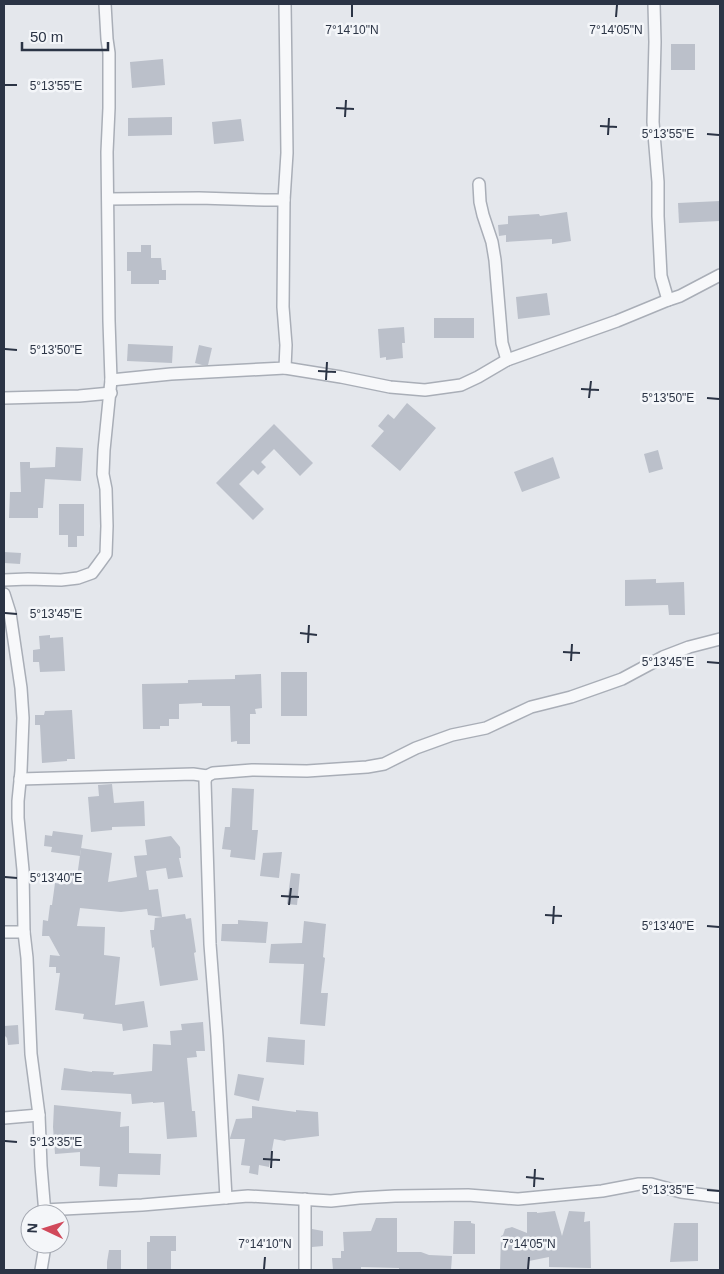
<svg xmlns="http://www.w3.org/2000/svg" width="724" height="1274" viewBox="0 0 724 1274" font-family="Arial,sans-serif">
<rect width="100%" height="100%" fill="#e4e7ec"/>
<g fill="#bbc0ca">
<rect x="671" y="44" width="24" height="26"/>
<path d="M163,59L165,85L132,88L130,62Z"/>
<path d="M172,117V135L128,136V118Z"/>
<path d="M241,119L244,141L214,144L212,122Z"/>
<path d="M720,201V221L679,223L678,203Z"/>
<path d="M567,212L571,241L552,244V239L506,242V235L499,236L498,225L508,224V216L539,214L540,216Z"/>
<path d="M141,245H151V258H161L162,270H166V280H159V284H131V271H127V252H141Z"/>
<path d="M547,293L550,315L518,319L516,297Z"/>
<rect x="434" y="318" width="40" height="20"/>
<path d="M404,327L405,343H402L403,358L386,360V357L380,358L378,329Z"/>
<path d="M128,344L173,346L172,363L127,361Z"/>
<path d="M199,345L212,348L208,365H202L195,363Z"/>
<path d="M407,403L436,428L400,471L371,446L384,431L378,426L388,414L394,419Z"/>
<path d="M274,424L313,463L300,476L274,449L261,462L266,467L258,475L253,470L239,484L264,509L253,520L216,483Z"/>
<path d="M56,447L83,448L81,481L45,479L43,508H38V518H9L10,492H21L20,462H30V468L55,467Z"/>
<path d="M658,450L663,469L649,473L644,454Z"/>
<path d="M553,457L560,478L522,492L514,472Z"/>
<path d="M59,504H84V536H77V547H68V535H59Z"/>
<path d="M4,552L21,553L20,564L4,563Z"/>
<path d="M656,579V583L684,582L685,615H669L668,605L625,606V580Z"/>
<path d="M50,635V638L63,637L65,671L40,672L39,662H33V650L40,649L39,636Z"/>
<rect x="281" y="672" width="26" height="44"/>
<path d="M261,674L262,708L255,709L256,714H250V744H237V741L231,742L230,706H202V703L179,704V719H169V726H160V729H143L142,684L188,683V680L235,679V675Z"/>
<path d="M72,710L75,759H67V761L42,763L40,725H35V715H44L45,711Z"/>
<path d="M112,784L114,803L144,801L145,826L112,827V830L91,832L88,797L99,796L98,785Z"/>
<path d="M232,788L254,789L252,830H258L255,860L230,857L231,850L222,849L225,827H230Z"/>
<path d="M53,831L83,835L80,856L51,852L52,847L44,846L45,835L52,836Z"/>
<path d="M171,836L180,847L181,858H179L183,877L168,879L166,868L146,871L149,890L158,889L162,917L148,915L147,909L121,912L80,908L77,926L105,927L104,955L120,957L115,1005L144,1001L148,1027L123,1031L122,1024L83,1019L84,1014L55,1010L60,973H56V967H49L50,955L60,956L49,936H42L43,920L48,921L50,905H52L55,883L61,884L62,875L77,877L81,848L112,853L108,882L137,877L134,856L147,855L145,840Z"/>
<path d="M282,852L279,878L260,876L263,853Z"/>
<path d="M291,873L300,874L297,905L287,904Z"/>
<path d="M185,914L186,919L191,918L196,952L194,953L198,980L160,986L154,947L152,948L150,930H154L155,918Z"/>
<path d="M238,920L268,922L266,943L221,941L222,924H238Z"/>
<path d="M304,921L326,924L323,957L325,958L321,993H328L325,1026L300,1024L304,964L269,963L271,944L302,943Z"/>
<path d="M203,1022L205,1051H196L197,1057L187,1058L192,1111H195L197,1137L167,1139L164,1102L153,1103V1102L132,1104L131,1094L61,1090L64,1068L92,1072V1071L114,1072L113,1075L152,1071L153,1044L171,1045L170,1031L182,1030L181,1024Z"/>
<path d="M18,1025L19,1044L8,1045L7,1038L5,1036L4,1026Z"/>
<path d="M268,1037L305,1040L304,1065L266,1062Z"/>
<path d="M238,1074L264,1078L259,1101L234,1095Z"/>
<path d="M54,1105L121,1112L120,1127L129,1126V1153L161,1154L160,1175L118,1174L117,1187L99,1186L100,1167L80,1166V1152L55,1154L53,1127Z"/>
<path d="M252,1106L296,1112V1110L318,1112L319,1136L286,1140L285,1141L274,1139L269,1167L259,1165L258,1175L249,1173L250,1166L241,1165L245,1139H230V1138L236,1119L252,1118Z"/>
<path d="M555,1211L562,1236L569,1211L585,1212L584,1222L590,1221L591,1268L549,1267V1257L529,1261V1270H500L501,1236L503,1235L505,1229L512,1227L527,1233V1212H537V1213Z"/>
<path d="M376,1218H397V1252H421L429,1255L452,1256L451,1270H399V1268L361,1267V1270H333L332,1258H341V1251H344L343,1232L371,1231Z"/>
<path d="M454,1221H471V1223L475,1224V1254H453Z"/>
<path d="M674,1223H698V1261L670,1262Z"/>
<path d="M312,1229L323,1231V1246L312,1247Z"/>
<path d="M150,1236H176V1251H171V1270H147V1242H150Z"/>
<path d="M109,1250H121V1270H107V1262Z"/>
</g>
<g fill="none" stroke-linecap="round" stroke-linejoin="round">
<g stroke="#a9aeb7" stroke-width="14">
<g id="minor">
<path d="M654,4L655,42L653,122L658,182V216L661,276L668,300"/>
<path d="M479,184L480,202L483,215L492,242L495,260L502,343L507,360"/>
<path d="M108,199L199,198L265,200H284"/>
<path d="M285,368L341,377L390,387L425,390L461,385L478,377L507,360L617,321L668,300L680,296L720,275"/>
<path d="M111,380L171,374L285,368L286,345L283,307L284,200L287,153L285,4"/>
<path d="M4,398L79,396L111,393"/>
<path d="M4,580L28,579L61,580L78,578L92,573L98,565L106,554L107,526L106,489L103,474L104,450L111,380L109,321L107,152L109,108V53L107,39L105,4"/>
<path d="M4,594L10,613L21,688L23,718L21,771L18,801V818L23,870L24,932"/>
<path d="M20,779L193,774L207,776"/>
<path d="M4,932H24L27,958L31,1054L39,1115L41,1166L45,1214"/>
<path d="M4,1118L39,1115"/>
<path d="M226,1198L217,1036L210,944L205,781L207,776L213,773L252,770L307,771L367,767L384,764L416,748L452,735L486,728L531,707L571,697L622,679L663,657L689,647L720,639"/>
<path d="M44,1210L142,1205L248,1196L331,1201L359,1198L395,1196L468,1195L518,1199L602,1191L639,1184H651L681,1192L720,1197"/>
<path d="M41,1270L44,1252V1244"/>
<path d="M305,1270V1199"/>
</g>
</g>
<use href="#minor" stroke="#f7f8fa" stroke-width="11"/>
</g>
<path fill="none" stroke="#2b3445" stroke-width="2" d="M352,17V5M616,17L617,5M5,85H17M336,108L354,109M345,117L346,100M600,126L617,127M707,134L719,135M608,135L609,118M5,349L17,350M318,371L336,372M326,380L327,362M581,389L599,390M589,398L591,381M707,398L719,399M5,613L17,614M300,633L317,635M308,643L309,625M563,652L580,653M571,661L572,644M707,662L719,663M5,877L17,878M281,896L299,897M289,905L291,888M545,915L562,916M553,924L554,906M707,926L719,927M5,1141L17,1142M263,1159L280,1160M271,1168L272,1151M526,1177L544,1179M534,1187L535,1169M707,1190L719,1191M264,1269L265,1257M528,1269L529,1257"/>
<g font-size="12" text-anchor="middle" fill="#2b3445" stroke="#f4f6f9" stroke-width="5" stroke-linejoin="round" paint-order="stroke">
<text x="352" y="34">7°14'10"N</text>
<text x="616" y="34">7°14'05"N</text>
<text x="56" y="90">5°13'55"E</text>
<text x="668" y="138">5°13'55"E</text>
<text x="56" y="354">5°13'50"E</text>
<text x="668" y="402">5°13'50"E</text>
<text x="56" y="618">5°13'45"E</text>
<text x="668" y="666">5°13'45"E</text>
<text x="56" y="882">5°13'40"E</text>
<text x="668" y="930">5°13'40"E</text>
<text x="56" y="1146">5°13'35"E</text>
<text x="668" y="1194">5°13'35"E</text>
<text x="265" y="1248">7°14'10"N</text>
<text x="529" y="1248">7°14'05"N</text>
</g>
<rect width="724" height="1274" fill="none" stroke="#2b3445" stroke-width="10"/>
<g transform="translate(45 1229) rotate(274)"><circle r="24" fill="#f4f6f9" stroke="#a4a8b1"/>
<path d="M0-4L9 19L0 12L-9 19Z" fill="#d1495b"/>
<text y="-8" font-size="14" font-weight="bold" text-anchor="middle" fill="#2b3445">N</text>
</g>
<path d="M22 42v8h86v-8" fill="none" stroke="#2b3445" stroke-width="2.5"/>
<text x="30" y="42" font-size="15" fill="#2b3445" stroke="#f4f6f9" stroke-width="4" paint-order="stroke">50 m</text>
</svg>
